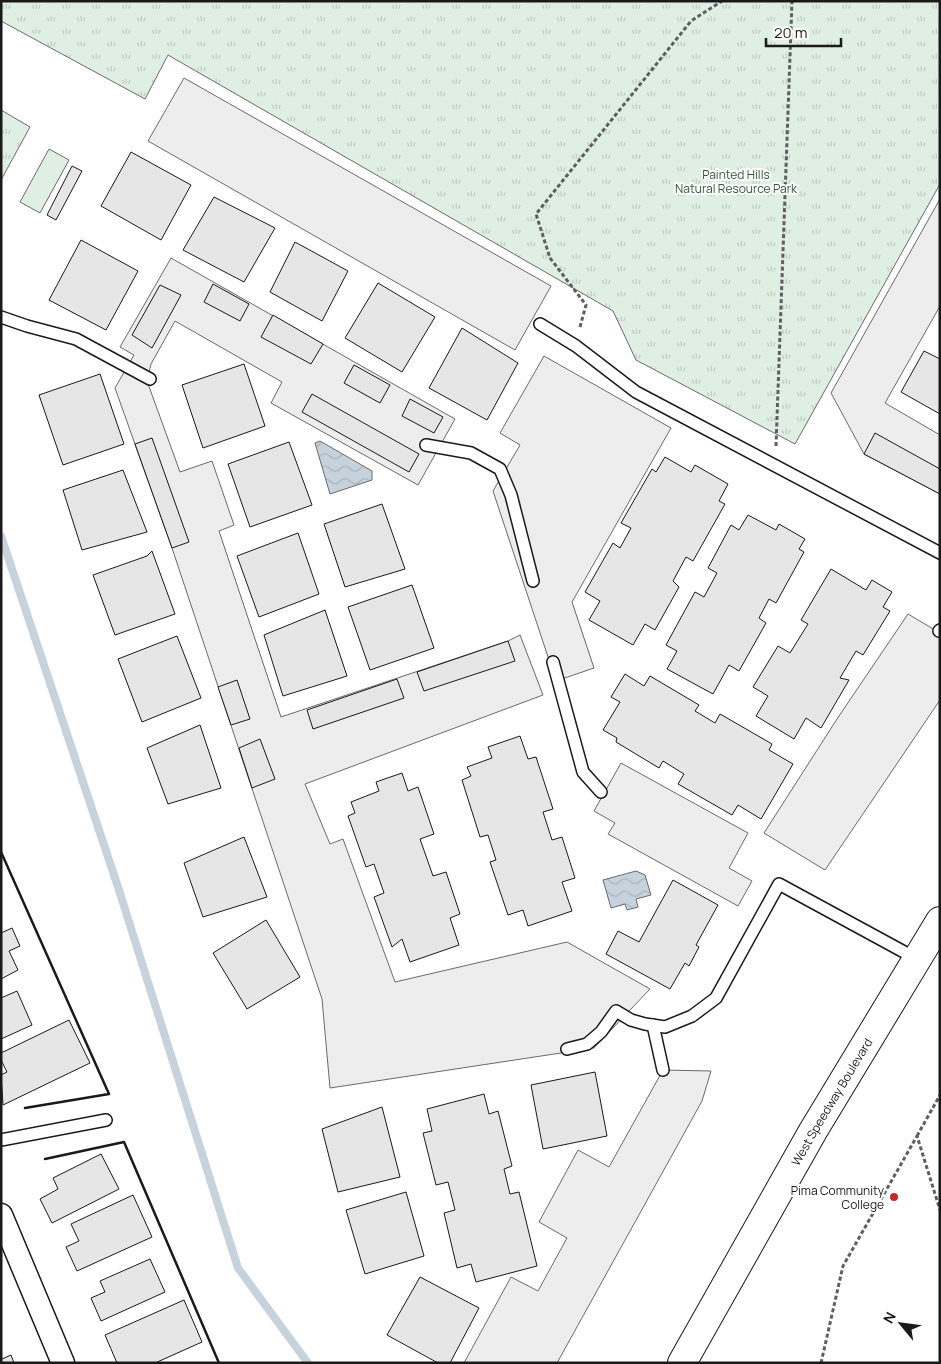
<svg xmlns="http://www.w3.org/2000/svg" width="941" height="1364" viewBox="0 0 941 1364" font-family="Manrope,sans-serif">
<defs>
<pattern id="park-tufts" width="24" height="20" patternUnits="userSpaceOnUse" patternTransform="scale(1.25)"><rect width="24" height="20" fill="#e0efe3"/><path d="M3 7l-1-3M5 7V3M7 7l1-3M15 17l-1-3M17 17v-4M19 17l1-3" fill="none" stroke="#c0ccc2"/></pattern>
<pattern id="water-waves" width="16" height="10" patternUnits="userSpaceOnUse" patternTransform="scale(1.25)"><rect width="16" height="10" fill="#c6d2dc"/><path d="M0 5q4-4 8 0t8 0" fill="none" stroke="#aab4bc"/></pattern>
</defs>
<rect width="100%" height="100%" fill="#fff"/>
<g fill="url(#park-tufts)" stroke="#6a6a6a">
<path d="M1,1H940V184L795,444L636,360L613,311L168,55L145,99L1,21Z"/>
<path d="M1,110L30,127L1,180Z"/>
</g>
<path fill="#e0efe3" stroke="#6a6a6a" d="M49,149L69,160L40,213L20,202Z"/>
<g fill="#ededed" stroke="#6a6a6a">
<path d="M184,78L551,286L515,350L148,141Z"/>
<path d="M940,199V306L885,403L940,435V494L864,454L831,393Z"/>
<path d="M171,258L455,419L418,485L271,403L282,382L175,321L151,364L147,381L180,472L212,461L234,525L219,531L281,717L508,641L520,635L543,695L305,784L330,844L343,839L395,982L567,942L650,989L594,1048L330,1088L322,999L172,548L115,388L134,355L120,347Z"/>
<path d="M544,356L671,428L572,602L594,668L556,681L493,491L520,445L500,433Z"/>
<path d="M908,614L940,633V700L825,870L764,833L837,719Z"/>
<path d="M621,763L748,833L729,868L752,881L738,906L608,834L615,823L594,811Z"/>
<path d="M663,1070L711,1071L702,1101L557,1363H464L511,1277L538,1291L567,1238L539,1222L578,1150L609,1167Z"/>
</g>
<g fill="url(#water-waves)" stroke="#6a6a6a">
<path d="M320,441L372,471V480L330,494L315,443Z"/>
<path d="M636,871L645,875L651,895L636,899L638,907L627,910L625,904L611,908L603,880Z"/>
</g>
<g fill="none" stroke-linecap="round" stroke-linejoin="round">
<path stroke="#c6d2dc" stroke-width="8" d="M1,536L118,887L238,1268L308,1363"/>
</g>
<g fill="#e6e6e6" stroke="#1a1a1a">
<path d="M131,152L191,185L161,240L101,206Z"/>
<path d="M72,166L82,171L56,220L47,215Z"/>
<path d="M214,197L275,228L244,282L183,250Z"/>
<path d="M81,240L138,271L106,330L49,300Z"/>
<path d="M295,242L348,271L322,321L270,292Z"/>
<path d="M378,283L435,317L402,372L345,338Z"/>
<path d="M213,284L249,304L240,321L204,302Z"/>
<path d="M160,285L181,295L152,348L132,335Z"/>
<path d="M273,315L323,344L311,364L261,337Z"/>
<path d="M462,328L518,363L487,420L429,388Z"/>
<path d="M924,351L940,359V414L901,392Z"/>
<path d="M244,364L265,426L203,448L182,385Z"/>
<path d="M354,365L390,385L380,403L344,383Z"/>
<path d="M100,374L124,444L63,465L39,395Z"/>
<path d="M312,394L419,454L409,472L302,412Z"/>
<path d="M410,399L443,417L434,433L402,416Z"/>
<path d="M875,433L940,469V494L864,454Z"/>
<path d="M152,438L189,542L172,548L135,444Z"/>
<path d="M289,442L312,505L250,527L228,464Z"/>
<path d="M665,457L691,472L695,465L728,484L719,501L725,504L693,561L686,557L673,581L679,587L655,630L645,624L633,645L589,620L600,601L585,592L613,543L620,548L631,528L621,523L652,469L656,472Z"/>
<path d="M123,470L147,532L82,550L63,490Z"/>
<path d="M382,504L405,569L345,587L324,524Z"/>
<path d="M748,515L776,530L779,524L805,539L799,549L804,552L776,603L769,599L759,618L766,623L739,671L729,665L713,694L667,669L677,651L666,645L695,592L704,597L717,573L708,568L731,525L739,530Z"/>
<path d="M298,533L319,594L259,617L237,556Z"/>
<path d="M152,551L175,614L115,635L93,575L147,556Z"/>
<path d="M831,569L866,590L872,580L892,592L883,607L890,611L863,655L856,651L840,678L849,680L821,728L806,718L794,739L756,716L768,696L753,687L778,646L790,653L808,624L801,620Z"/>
<path d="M412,585L434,648L370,670L348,607Z"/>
<path d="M325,610L347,676L283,696L264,635Z"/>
<path d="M177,636L201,698L142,722L118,659Z"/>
<path d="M508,641L515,661L424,691L417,672Z"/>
<path d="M625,674L644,686L650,676L699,705L695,711L715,723L720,714L772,744L769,750L793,764L761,819L738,805L732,815L678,784L684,774L663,761L659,768L616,742L617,738L603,730L620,702L611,697Z"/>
<path d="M397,679L404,698L313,729L307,710Z"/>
<path d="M237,680L250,719L231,725L218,687Z"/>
<path d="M200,725L221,788L168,804L147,748Z"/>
<path d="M520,736L528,759L536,757L553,809L543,812L552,840L562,837L575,878L562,882L572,911L528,926L523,910L508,915L490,862L496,860L488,835L480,837L462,780L471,776L467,767L492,758L488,747Z"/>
<path d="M260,739L275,779L252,788L239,748Z"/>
<path d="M402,773L408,791L418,787L434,834L420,839L433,876L446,872L460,914L450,918L459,945L410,962L402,939L392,947L374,897L384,893L374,864L366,867L348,816L355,813L351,802L379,791L376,782Z"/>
<path d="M244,837L267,897L203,917L184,863Z"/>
<path d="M673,880L718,905L696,945L699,947L689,966L685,963L670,989L606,954L618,931L639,942Z"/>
<path d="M266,920L300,977L247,1009L213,953Z"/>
<path d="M12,928L20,946L9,951L18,970L1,979V933Z"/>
<path d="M17,991L32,1025L1,1039V998Z"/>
<path d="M69,1020L90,1063L3,1105L1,1075L7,1072L1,1060V1053Z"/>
<path d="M595,1072L607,1136L543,1149L531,1085Z"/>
<path d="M484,1094L489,1114L498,1111L512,1166L504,1169L510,1194L519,1192L537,1266L476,1282L471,1264L457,1268L444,1213L455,1210L448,1182L436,1185L423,1133L432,1131L427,1109Z"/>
<path d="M382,1107L400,1177L338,1192L322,1129Z"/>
<path d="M101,1154L119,1189L52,1223L40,1199L58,1189L53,1178Z"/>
<path d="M406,1192L424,1256L365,1274L346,1210Z"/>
<path d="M133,1195L152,1237L77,1271L66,1247L79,1241L71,1224Z"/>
<path d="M150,1259L165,1292L101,1321L91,1298L105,1292L100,1281Z"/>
<path d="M420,1277L479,1308L450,1363H438L387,1335Z"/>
<path d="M184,1300L202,1342L155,1363H117L105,1335Z"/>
<path d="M11,1355L14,1363H1V1357L2,1359Z"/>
</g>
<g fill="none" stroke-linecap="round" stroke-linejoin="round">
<g stroke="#1a1a1a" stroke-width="14">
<g id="lane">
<path d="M1,317L27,326L76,339L150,379"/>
<path d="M540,324L576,346L636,392L940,553"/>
<path d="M426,445L471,453L500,469L511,495L533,581"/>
<path d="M939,631L940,630"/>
<path d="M553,662L583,772L601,792"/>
<path d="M653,1025L663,1070"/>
<path d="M567,1049L587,1044L601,1032L616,1011L631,1020L645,1024L665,1027L692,1016L716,998L779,884L917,959"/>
<path d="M1,1140L106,1120"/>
</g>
</g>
<g stroke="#1a1a1a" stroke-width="25">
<path id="street" d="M1,1215L63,1363"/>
</g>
<g stroke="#1a1a1a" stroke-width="30">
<g id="secondary">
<path id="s1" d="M682,1363L813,1131L940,921"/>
</g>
</g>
<g stroke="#5f5f5f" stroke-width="3" stroke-dasharray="4 2.5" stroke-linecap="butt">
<path d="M580,327L586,305L550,258L536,214L691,21L722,1"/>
<path d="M776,446L792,1"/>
<path d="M917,1136L940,1095"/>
<path d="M821,1363L843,1266L917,1136L940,1210"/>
</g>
<use href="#lane" stroke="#fff" stroke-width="11"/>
<use href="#street" stroke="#fff" stroke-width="22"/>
<use href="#secondary" stroke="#fff" stroke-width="28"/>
<g stroke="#1a1a1a" stroke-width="2.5">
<path d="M1,852L109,1094L25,1108"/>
<path d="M45,1159L124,1142L219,1363"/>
</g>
</g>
<circle fill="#c62828" stroke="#fff" stroke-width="2" cx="894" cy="1197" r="5"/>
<g text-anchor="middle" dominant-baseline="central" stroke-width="4" stroke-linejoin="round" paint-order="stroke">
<g font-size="12" fill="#2b5a34" stroke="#fff">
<text x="736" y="174">Painted Hills<tspan x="736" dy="14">Natural Resource Park</tspan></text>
</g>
<g font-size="12" fill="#1a1a1a" stroke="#fff">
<text stroke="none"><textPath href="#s1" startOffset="301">West Speedway Boulevard</textPath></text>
</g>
<g font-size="12" fill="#1a1a1a" stroke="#fff" text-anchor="end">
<text x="884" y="1190">Pima Community<tspan x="884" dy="14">College</tspan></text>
</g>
</g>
<rect width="941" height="1364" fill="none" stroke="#1a1a1a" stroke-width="5"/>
<g transform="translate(901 1324) rotate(299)" stroke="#ffffff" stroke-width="4" paint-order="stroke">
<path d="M0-4L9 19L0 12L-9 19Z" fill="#1a1a1a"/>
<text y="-8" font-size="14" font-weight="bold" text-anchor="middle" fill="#1a1a1a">N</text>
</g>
<path d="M766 38v8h75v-8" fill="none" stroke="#1a1a1a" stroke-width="2.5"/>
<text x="774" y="38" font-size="15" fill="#1a1a1a" stroke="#ffffff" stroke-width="4" paint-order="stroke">20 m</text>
</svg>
